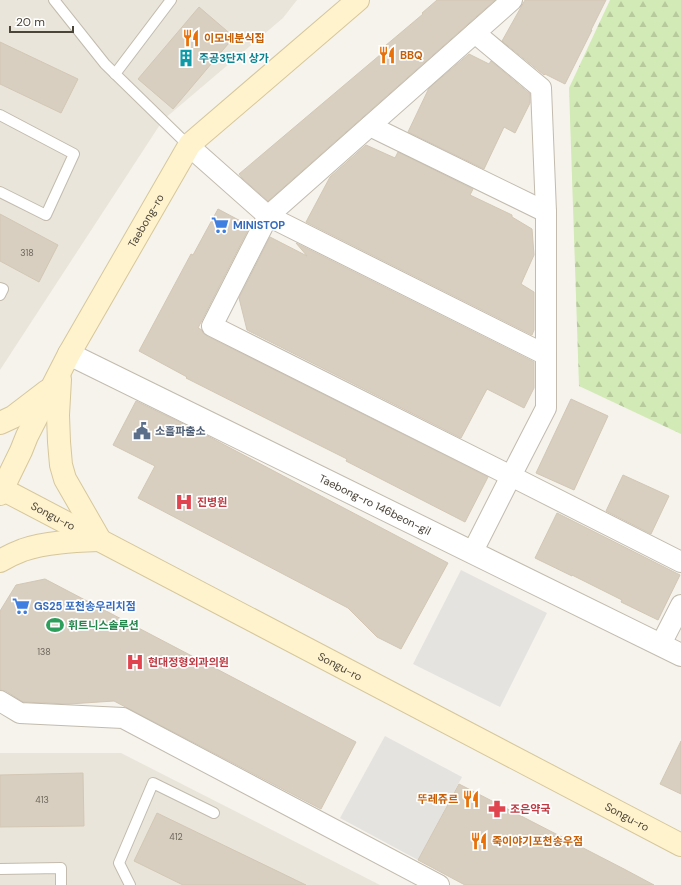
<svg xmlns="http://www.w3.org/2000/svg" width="681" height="885" viewBox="0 0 681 885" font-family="'DM Sans','Noto Sans KR',sans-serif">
<defs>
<pattern id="forest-firs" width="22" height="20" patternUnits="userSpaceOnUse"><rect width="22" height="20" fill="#d2eab5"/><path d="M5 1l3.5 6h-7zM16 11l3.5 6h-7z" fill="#b6ca9c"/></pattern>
</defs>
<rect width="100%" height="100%" fill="#f6f3ec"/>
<g fill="#eae5da">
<path d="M0,0H297L283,18L163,120L0,370Z"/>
<path d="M0,753H121L380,885H0Z"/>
</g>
<path fill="url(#forest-firs)" d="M610,0H681V434L579,386L569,88Z"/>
<g fill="#e5e3e0">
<path d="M461,570L547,613L500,707L413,664Z"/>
<path d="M385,736L462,777L418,860L340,818Z"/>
</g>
<g fill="#d8cfc1" stroke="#d3c7b4">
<path d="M437,0H495L268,201L242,178L239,174L387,49L385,46L423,14L422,13Z"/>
<path d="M525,0H606L591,30H592L565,84L545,74L544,75L502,41Z"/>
<path d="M199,7L234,37L173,109L138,79Z"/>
<path d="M0,42L78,79L61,113L0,84Z"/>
<path d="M469,54L489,64L491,61L530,94V103L515,133L504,127L484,169L408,132L429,88Z"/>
<path d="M366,145L395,158L398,152L473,189L470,195L512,215V217L532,229L534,255L521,284L534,292V330L532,335L306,222L330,177Z"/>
<path d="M218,209L250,226L198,328L202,330L203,333L207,336L488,477L465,522L346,461L347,459L305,438L186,378L187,377L139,351L191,254L193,255Z"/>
<path d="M0,214L58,245L39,282L0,261Z"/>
<path d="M270,237L307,256L296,243L534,362V388L524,408L487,389L461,438L247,330L239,298Z"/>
<path d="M571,399L608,416L574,490L536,473Z"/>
<path d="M136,401L200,432L448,563L401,649L377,637L348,608L138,498L155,466L113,445Z"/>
<path d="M623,475L669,496L651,534L606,511Z"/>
<path d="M557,513L680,575L658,620L621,602L622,600L572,575V576L535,558Z"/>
<path d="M45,579L356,742L321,809L114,701L69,704L23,702L6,691L0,690V611L16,585Z"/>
<path d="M681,741V794L660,784Z"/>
<path d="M83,773L84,826L0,827V775Z"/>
<path d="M459,784L624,869L654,885H465L418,860Z"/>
<path d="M157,813L306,885H183L134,861Z"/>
</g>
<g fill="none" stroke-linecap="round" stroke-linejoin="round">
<g stroke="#c2bbae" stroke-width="12">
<g id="service">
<path d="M54,0L105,64L189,146"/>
<path d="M115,74L171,0"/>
<path d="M0,115L74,154L46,215L0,192"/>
<path d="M0,288L3,289L0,295"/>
<path d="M0,869L61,868V885"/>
<path d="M130,885L119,863L153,783L214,813"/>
</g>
</g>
<g stroke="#c2bbae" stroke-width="22">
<g id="minor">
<path d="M475,33L541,88L546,212V408L511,476L681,562"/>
<path d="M370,126L546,212"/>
<path d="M189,146L268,216L546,355"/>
<path d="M473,551L511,476L212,326L268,216L512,0"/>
<path d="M661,644L681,605"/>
<path d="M0,701L20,713L123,718L439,885"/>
</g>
</g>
<g stroke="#c2bbae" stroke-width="24">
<g id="tertiary">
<path id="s1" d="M69,354L681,655"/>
</g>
</g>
<g stroke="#d6c79b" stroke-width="24">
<g id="secondary">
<path d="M0,423L13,417L47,391"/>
<path id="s2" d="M0,488L681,845"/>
<path id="s3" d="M0,494L21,451L27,436L69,354L190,144L358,0"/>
<path d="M0,561C7,557 15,553 23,550C46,542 75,541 100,540L65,479L61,465L59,442L58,415L60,379"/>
</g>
</g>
<use href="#service" stroke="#fff" stroke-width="10"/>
<use href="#minor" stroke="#fff" stroke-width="20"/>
<use href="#tertiary" stroke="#fff" stroke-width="22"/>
<use href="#secondary" stroke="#fff3cd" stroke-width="22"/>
</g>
<defs>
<g id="restaurant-bare" transform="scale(1.38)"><path d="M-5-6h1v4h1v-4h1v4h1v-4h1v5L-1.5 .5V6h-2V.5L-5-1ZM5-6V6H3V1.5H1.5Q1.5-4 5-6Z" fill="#e8710a" stroke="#fff" stroke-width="2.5" paint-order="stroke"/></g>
<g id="building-bare" transform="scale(1.38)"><path d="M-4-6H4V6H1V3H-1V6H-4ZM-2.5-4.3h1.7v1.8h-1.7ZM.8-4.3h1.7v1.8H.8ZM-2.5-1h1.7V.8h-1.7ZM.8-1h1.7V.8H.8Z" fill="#0f9aa8" stroke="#fff" stroke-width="2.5" paint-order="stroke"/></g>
<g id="supermarket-bare" transform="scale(1.38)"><path d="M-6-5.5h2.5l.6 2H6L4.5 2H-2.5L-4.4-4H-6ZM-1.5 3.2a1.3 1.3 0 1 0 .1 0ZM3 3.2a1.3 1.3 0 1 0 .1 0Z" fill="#3f7fe0" stroke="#fff" stroke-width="2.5" paint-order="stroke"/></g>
<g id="civic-bare" transform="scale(1.38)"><path d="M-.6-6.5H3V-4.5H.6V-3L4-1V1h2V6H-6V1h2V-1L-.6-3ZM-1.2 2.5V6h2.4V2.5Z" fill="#5c6f8a" stroke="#fff" stroke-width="2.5" paint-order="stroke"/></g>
<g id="hospital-bare" transform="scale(1.38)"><path d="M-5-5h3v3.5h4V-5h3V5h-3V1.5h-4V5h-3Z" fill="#e0444e" stroke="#fff" stroke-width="2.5" paint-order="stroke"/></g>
<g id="stadium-bare" transform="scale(1.38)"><path d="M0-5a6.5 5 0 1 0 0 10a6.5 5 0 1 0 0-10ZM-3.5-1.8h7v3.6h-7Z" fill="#2e9e5b" stroke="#fff" stroke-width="2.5" paint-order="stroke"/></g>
<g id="pharmacy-bare" transform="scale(1.38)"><path d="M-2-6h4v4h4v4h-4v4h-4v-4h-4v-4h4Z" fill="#e0444e" stroke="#fff" stroke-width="2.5" paint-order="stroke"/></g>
</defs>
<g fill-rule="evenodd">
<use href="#restaurant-bare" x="191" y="38"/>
<use href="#restaurant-bare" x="387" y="55"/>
<use href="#building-bare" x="186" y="58"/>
<use href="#supermarket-bare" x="220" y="225"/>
<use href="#civic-bare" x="142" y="431"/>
<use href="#hospital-bare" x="184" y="502"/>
<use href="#supermarket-bare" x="21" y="606"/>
<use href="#stadium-bare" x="55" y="625"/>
<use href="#hospital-bare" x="135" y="662"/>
<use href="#restaurant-bare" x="471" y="799"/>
<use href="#pharmacy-bare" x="497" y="809"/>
<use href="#restaurant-bare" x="479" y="841"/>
</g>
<g text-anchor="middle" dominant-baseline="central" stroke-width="3.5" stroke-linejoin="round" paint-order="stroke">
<g font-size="9" fill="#6e675b">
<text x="27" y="253">318</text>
<text x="44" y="652">138</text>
<text x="42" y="800">413</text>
<text x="176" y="837">412</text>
</g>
<g font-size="11" font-weight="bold" fill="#c56008" stroke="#fff" text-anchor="start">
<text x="204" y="38">이모네분식집</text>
<text x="400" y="55">BBQ</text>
<text x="458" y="799" text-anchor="end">뚜레쥬르</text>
<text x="492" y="841">죽이야기포천송우점</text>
</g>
<g font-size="11" font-weight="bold" fill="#0d838f" stroke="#fff" text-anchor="start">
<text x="199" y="58">주공3단지 상가</text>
</g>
<g font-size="11" fill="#4b4439" stroke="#fff">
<text stroke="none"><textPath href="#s3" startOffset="310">Taebong-ro</textPath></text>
<text stroke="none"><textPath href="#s1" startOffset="341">Taebong-ro 146beon-gil</textPath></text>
<text stroke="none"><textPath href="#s2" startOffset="60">Songu-ro</textPath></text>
<text stroke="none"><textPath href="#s2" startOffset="384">Songu-ro</textPath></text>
<text stroke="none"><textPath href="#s2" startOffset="708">Songu-ro</textPath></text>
</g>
<g font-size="11" font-weight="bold" fill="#366cbe" stroke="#fff" text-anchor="start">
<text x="233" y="225">MINISTOP</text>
<text x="34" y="606">GS25 포천송우리치점</text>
</g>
<g font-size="11" font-weight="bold" fill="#4e5e75" stroke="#fff" text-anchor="start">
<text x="155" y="431">소흘파출소</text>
</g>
<g font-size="11" font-weight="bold" fill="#be3a42" stroke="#fff" text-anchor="start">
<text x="197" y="502">진병원</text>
<text x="148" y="662">현대정형외과의원</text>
<text x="510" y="809">조은약국</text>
</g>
<g font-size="11" font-weight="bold" fill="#27864d" stroke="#fff" text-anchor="start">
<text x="68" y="625">휘트니스솔루션</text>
</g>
</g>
<path d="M10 26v6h63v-6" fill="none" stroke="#4b4439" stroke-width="2"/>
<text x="16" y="26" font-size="12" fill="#4b4439" stroke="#ffffff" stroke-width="3" paint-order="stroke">20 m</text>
</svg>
